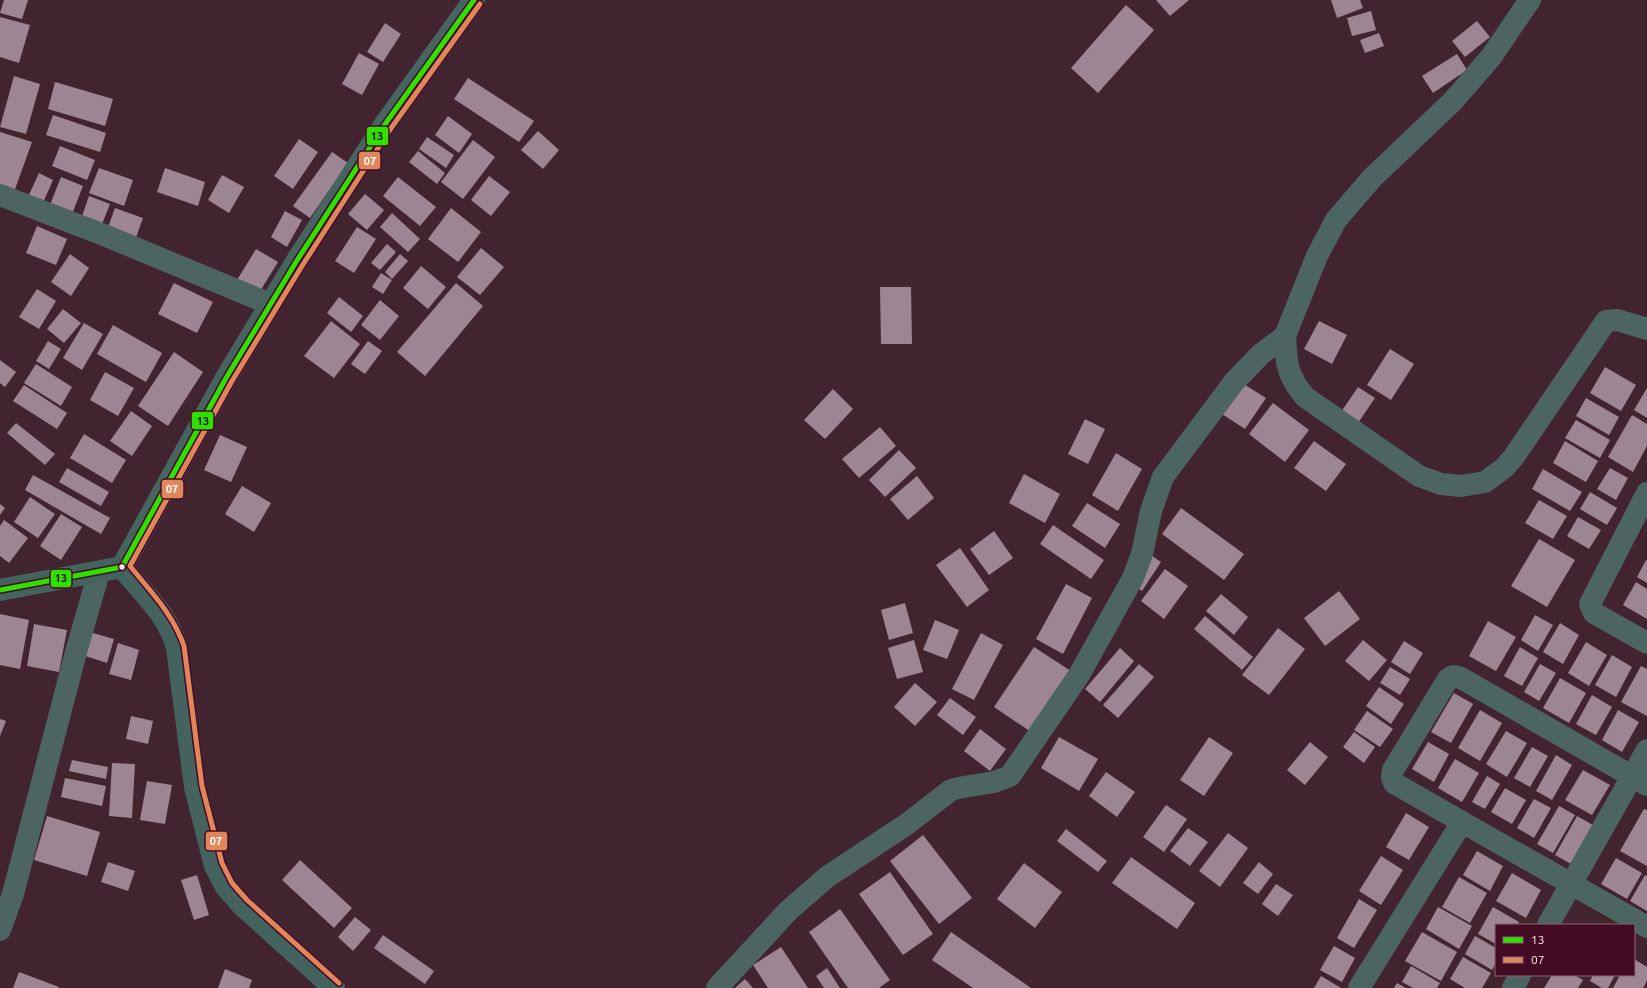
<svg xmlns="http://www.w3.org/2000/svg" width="1647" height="988" viewBox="0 0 1647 988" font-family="Ubuntu,sans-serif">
<rect width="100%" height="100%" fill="#422431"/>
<g fill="#9e8593">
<path d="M4,0H28L22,19L0,13Z"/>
<path d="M1156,0H1189L1170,16Z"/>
<path d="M1331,0H1360L1363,8L1337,18Z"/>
<path d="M1126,5L1154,30L1098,93L1071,68Z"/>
<path d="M1371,11L1376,30L1352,36L1347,18Z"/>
<path d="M0,17L30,25L19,63L0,57Z"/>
<path d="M1477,21L1490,37L1465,57L1452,41Z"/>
<path d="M385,23L401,34L383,62L367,52Z"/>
<path d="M1379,33L1384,46L1365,53L1360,40Z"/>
<path d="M359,53L379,64L362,95L342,84Z"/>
<path d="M1457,54L1467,70L1433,93L1422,76Z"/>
<path d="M14,76L40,84L26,134L0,127Z"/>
<path d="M468,78L534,121L519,142L454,99Z"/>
<path d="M55,82L113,99L105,126L48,109Z"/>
<path d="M53,115L106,133L100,152L46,135Z"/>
<path d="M448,116L472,134L459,153L435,135Z"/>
<path d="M538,131L559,150L543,169L521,150Z"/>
<path d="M0,132L32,142L14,192L0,187Z"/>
<path d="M427,137L454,155L446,168L419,149Z"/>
<path d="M299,139L318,152L293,189L274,176Z"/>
<path d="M473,140L495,157L463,199L441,182Z"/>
<path d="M60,146L95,160L87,180L52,166Z"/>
<path d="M418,151L445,173L437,184L409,162Z"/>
<path d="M332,152L348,163L310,218L293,206Z"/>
<path d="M99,168L133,180L124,206L89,193Z"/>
<path d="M165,168L205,182L198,206L157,192Z"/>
<path d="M39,173L53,180L42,205L27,199Z"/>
<path d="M222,175L244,187L229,213L208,200Z"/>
<path d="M489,176L510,192L491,216L471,200Z"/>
<path d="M61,177L83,186L70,219L48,210Z"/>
<path d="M398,177L436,207L420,226L383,196Z"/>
<path d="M365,194L384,210L367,230L348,214Z"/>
<path d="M89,196L110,204L100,229L80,222Z"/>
<path d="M115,208L143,218L134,243L106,233Z"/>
<path d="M451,208L481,232L458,262L428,239Z"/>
<path d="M285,211L302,220L287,247L271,237Z"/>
<path d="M392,213L420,239L408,252L380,227Z"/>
<path d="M37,226L67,239L56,265L26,253Z"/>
<path d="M357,227L376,239L354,273L335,261Z"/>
<path d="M387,244L396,252L380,270L371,263Z"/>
<path d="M481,248L504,267L480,295L457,277Z"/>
<path d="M256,249L278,262L259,293L237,280Z"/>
<path d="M70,254L89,268L71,296L51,282Z"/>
<path d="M400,254L408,261L392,279L385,272Z"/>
<path d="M421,266L446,287L428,309L403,288Z"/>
<path d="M381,273L392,280L383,294L372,287Z"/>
<path d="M174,283L213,302L197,333L158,314Z"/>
<path d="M456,283L483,306L425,376L397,352Z"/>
<path d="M880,287H911L912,344H881Z"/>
<path d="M37,289L56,301L39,329L19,317Z"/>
<path d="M339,297L363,316L351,332L327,313Z"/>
<path d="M380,300L399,316L380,340L361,325Z"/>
<path d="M63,309L81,323L64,343L47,329Z"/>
<path d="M331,321L360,344L334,378L304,356Z"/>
<path d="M1319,321L1347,335L1332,364L1304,349Z"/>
<path d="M84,323L103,334L82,370L63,358Z"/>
<path d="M113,325L162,353L146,382L97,354Z"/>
<path d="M48,341L61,349L49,369L36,361Z"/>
<path d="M368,341L382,351L365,374L351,364Z"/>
<path d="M1390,349L1414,364L1391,400L1367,385Z"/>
<path d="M174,352L203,372L168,426L138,406Z"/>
<path d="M0,360L16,372L5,387L0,383Z"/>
<path d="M36,364L72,387L61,406L24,383Z"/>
<path d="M1605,367L1636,385L1621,411L1590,393Z"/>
<path d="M105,372L134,388L118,416L90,400Z"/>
<path d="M1242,383L1266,398L1245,429L1222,414Z"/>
<path d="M24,385L67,413L57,429L13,401Z"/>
<path d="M1358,387L1375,398L1356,426L1339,415Z"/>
<path d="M1647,388V418L1634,410Z"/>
<path d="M833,389L853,409L825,439L804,420Z"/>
<path d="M1586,398L1619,417L1609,435L1576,416Z"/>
<path d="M1273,403L1309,430L1285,462L1249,434Z"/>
<path d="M131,411L152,426L132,456L110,441Z"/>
<path d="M1632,415L1647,424V446L1633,472L1608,457Z"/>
<path d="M1085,419L1105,429L1088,464L1068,454Z"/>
<path d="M1576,420L1610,440L1600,458L1565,438Z"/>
<path d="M16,423L55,454L45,465L7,433Z"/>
<path d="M880,427L896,446L859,478L842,459Z"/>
<path d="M84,434L126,460L112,483L70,458Z"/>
<path d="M220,435L247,447L231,482L204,470Z"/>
<path d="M1314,441L1346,464L1326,491L1294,468Z"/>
<path d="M1565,441L1598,461L1586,482L1553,463Z"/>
<path d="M899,450L916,468L885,497L869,480Z"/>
<path d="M1116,453L1142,469L1118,511L1092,495Z"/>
<path d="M67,468L109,492L101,506L59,482Z"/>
<path d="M1610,468L1628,478L1616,500L1597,489Z"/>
<path d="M1543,469L1582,492L1570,511L1532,489Z"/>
<path d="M1024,474L1060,494L1045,523L1009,503Z"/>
<path d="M33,475L110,518L101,534L25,490Z"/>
<path d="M917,476L934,498L908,520L890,499Z"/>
<path d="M242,486L271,503L254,532L225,514Z"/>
<path d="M1590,492L1617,508L1607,525L1580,509Z"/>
<path d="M30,497L55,514L38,538L14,522Z"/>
<path d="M1539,500L1567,516L1553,539L1525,523Z"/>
<path d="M1087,503L1120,524L1105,548L1072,526Z"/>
<path d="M0,504L5,508L0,515Z"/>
<path d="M1181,508L1244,554L1224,580L1162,534Z"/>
<path d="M61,514L82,527L61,560L40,546Z"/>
<path d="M1578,517L1601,530L1589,549L1567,536Z"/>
<path d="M4,520L28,538L9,563L0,556V526Z"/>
<path d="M1053,525L1104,560L1091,579L1040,544Z"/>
<path d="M994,531L1013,558L989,575L970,549Z"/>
<path d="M1539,539L1575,560L1547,607L1511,586Z"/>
<path d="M960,548L989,590L967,607L936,565Z"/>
<path d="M1151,555L1161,562L1142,591L1132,584Z"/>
<path d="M1646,560L1647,561V583L1637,577Z"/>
<path d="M1165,569L1188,586L1164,619L1141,601Z"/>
<path d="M1636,582L1647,589V619L1623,605Z"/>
<path d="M1066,584L1092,598L1063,654L1036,639Z"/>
<path d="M1339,591L1360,619L1325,646L1304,618Z"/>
<path d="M1221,594L1248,617L1234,635L1206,611Z"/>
<path d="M905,603L913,633L889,640L881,610Z"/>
<path d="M0,614L29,620L20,669L0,665Z"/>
<path d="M1535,615L1553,625L1538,651L1521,640Z"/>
<path d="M1205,616L1253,657L1242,670L1194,629Z"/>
<path d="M935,620L959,630L947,659L923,650Z"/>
<path d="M1488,621L1516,637L1496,671L1469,656Z"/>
<path d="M1560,623L1579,635L1563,664L1543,652Z"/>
<path d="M34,624L67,630L59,672L27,666Z"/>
<path d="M1278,628L1305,649L1269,695L1242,675Z"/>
<path d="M86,631L114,639L107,663L79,654Z"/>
<path d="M981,633L1003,645L974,700L952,689Z"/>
<path d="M914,640L923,672L897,679L888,648Z"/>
<path d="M1363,640L1387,660L1369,681L1345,661Z"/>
<path d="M1404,641L1423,653L1410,674L1391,662Z"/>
<path d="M1586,642L1607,655L1589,686L1568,673Z"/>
<path d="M118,643L139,650L131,680L109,674Z"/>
<path d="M1034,647L1077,675L1037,736L994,707Z"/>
<path d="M1520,647L1538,658L1522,686L1504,676Z"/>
<path d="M1120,648L1134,661L1100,702L1085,689Z"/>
<path d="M1612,655L1632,667L1616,697L1595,685Z"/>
<path d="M1139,664L1154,677L1118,718L1103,705Z"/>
<path d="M1540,664L1556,673L1539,701L1524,692Z"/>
<path d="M1641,666L1647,669V716L1621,702Z"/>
<path d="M1390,667L1410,679L1400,695L1380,683Z"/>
<path d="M1560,678L1586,693L1569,723L1543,708Z"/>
<path d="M915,683L937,702L915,726L894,707Z"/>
<path d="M1379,687L1404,704L1391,724L1366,706Z"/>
<path d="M1454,693L1473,704L1451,743L1431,732Z"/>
<path d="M1592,695L1612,707L1596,735L1576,724Z"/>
<path d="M950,698L976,717L963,735L937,715Z"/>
<path d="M1480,710L1502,723L1480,761L1458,748Z"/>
<path d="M1618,710L1639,722L1622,752L1602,740Z"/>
<path d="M1367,711L1393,729L1380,747L1354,730Z"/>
<path d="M131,716L153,721L148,744L126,739Z"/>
<path d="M0,719L6,721L0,736Z"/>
<path d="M980,729L1006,749L990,771L964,751Z"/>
<path d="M1506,731L1527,743L1507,777L1486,764Z"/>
<path d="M1354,732L1375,747L1364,763L1343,747Z"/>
<path d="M1059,737L1098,759L1079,791L1041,768Z"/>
<path d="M1209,737L1233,753L1204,796L1180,780Z"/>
<path d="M1310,742L1328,757L1305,785L1287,770Z"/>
<path d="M1428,742L1449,754L1434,782L1412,769Z"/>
<path d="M1532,747L1548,756L1530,787L1514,778Z"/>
<path d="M1556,755L1572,765L1552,800L1536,791Z"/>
<path d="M1455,759L1479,773L1462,802L1438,788Z"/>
<path d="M72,760L108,767L106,779L69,771Z"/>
<path d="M112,763L135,764L132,818L109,816Z"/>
<path d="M1583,770L1610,785L1592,815L1565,800Z"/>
<path d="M1106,772L1135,792L1117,817L1089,796Z"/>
<path d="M1487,776L1500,784L1485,809L1472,802Z"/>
<path d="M65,778L106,786L102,806L61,797Z"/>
<path d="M147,781L172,785L165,824L140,820Z"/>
<path d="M1505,788L1526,800L1512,824L1491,812Z"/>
<path d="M1534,799L1551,808L1534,838L1517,828Z"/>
<path d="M1166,805L1187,819L1164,852L1143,837Z"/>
<path d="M1559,806L1575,815L1553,853L1537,844Z"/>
<path d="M1644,809L1647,810V866L1620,851Z"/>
<path d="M1406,813L1429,827L1409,860L1386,847Z"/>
<path d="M47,816L100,832L87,876L34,860Z"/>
<path d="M1577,816L1593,825L1571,864L1555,855Z"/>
<path d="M1188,828L1208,842L1190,866L1170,851Z"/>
<path d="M1066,829L1107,861L1098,872L1057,841Z"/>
<path d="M1228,833L1248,848L1220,887L1199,871Z"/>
<path d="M923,835L972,898L939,924L890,861Z"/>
<path d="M1477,851L1503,866L1490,891L1463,875Z"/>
<path d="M1381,856L1403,870L1381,905L1359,891Z"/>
<path d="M1131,857L1195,903L1177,929L1112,883Z"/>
<path d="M1616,858L1642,873L1627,899L1601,884Z"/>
<path d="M300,860L352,908L334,928L282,880Z"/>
<path d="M108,862L135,871L128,891L101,882Z"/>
<path d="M1259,862L1273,874L1258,894L1243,883Z"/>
<path d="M1024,863L1062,892L1035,928L997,899Z"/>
<path d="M890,872L933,934L903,955L859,894Z"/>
<path d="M1512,873L1541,890L1526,918L1496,901Z"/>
<path d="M197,875L209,915L194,920L181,880Z"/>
<path d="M1645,875L1647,876V911L1630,901Z"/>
<path d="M1459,877L1487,893L1470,923L1442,907Z"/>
<path d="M1276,884L1293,895L1278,916L1262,904Z"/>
<path d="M1359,899L1377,910L1354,948L1337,938Z"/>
<path d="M1438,907L1472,926L1459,949L1426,929Z"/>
<path d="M1493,907L1519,922L1518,925H1496V944L1478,934Z"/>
<path d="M840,909L890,980L879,988H848L809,932Z"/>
<path d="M355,917L371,930L353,951L338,937Z"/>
<path d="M951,932L1031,988H973L932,960Z"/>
<path d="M1422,932L1457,952L1441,981L1405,961Z"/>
<path d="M383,935L434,971L425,984L374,948Z"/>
<path d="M1475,936L1496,948V963L1492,970L1465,954Z"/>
<path d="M1334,946L1355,958L1342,982L1320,970Z"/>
<path d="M781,947L808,988H768L753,965Z"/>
<path d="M1463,957L1491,973L1482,988H1465L1450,979Z"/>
<path d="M1634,959L1647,967V981L1643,988H1613L1620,975H1634Z"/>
<path d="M1411,966L1440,983L1437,988H1413L1402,982Z"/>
<path d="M827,968L840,988H824L816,976Z"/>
<path d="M225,969L252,980L249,988H218Z"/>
<path d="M19,972L59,987L58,988H13Z"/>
<path d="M1552,975H1574L1583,980L1578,988H1544Z"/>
<path d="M1593,975H1615L1608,988H1602L1590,981Z"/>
<path d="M1321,976L1341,988H1314Z"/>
<path d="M745,979L753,988H735Z"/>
<path d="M1397,983L1406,988H1394Z"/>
</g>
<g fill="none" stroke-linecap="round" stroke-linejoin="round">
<g stroke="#4c6462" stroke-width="22">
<path d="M1530,0L1491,57L1453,101L1372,178L1336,220L1317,256L1285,336L1287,362L1290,373L1296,385L1305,397L1419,476L1441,484L1461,486L1485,482L1504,468L1513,458L1606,321L1617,320L1647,329"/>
<path d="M0,195L104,235L270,304"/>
<path d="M1647,493L1590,604L1594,613L1647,643"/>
<path d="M1462,822L1394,783L1392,777L1393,770L1448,679L1453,676L1461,678L1647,785"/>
<path d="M1548,925L1647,750"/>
<path d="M0,930L13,894L76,652L99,572"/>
<path d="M717,988L788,911L827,877L907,824L951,790L958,788L994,782L1010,776L1079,675L1133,578L1142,554L1151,511L1163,477L1234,382L1261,354L1285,336"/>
<path d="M1359,988L1462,822L1647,927"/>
<path d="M1513,988L1520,975"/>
</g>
<path stroke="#476461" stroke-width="22" d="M122,567L226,378L296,262L383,127L474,0"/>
<path stroke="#44625e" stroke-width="22" d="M0,590L122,567C142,593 169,615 177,648L195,787L215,866L226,887L242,905L334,988"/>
<g stroke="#440b25" stroke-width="8">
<g id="bus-1">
<path d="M122,567L226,378L296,262L383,127L474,0"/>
<path d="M0,590L122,567"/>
</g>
</g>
<g stroke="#440b25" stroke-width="8">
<path id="bus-2" d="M339,983L247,900L232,883L222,863L202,786L184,646C173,614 151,592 130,566L232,381L302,266L389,131L480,4"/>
</g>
<use href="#bus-1" stroke="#30e000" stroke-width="5"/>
<use href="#bus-2" stroke="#e0865a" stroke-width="5"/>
</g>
<circle fill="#fee7ee" stroke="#440b25" stroke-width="1.5" cx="122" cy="567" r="3.5"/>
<g stroke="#440b25" stroke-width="1.5">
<rect x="366" y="126" width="23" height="20" rx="4" fill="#30e000"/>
<rect x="358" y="151" width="23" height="19" rx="4" fill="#e0865a"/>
<rect x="191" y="411" width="23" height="19" rx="4" fill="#30e000"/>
<rect x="161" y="479" width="23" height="20" rx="4" fill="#e0865a"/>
<rect x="50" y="569" width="22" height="19" rx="4" fill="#30e000"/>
<rect x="205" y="831" width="23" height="20" rx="4" fill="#e0865a"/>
</g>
<g font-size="11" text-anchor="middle" font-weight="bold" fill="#fff">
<text x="370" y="165">07</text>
<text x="172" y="493">07</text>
<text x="216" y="845">07</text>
</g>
<g font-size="11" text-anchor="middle" font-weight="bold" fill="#111">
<text x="377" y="140">13</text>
<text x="203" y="425">13</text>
<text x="61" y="582">13</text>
</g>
<rect x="1495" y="924" width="140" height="52" fill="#440b25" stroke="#8e6375"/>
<rect x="1503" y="937" width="20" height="6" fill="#30e000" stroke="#8e6375"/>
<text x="1531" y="944" font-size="12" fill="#fee7ee">13</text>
<rect x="1503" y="957" width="20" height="6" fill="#e0865a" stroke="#8e6375"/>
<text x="1531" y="964" font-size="12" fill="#fee7ee">07</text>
</svg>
